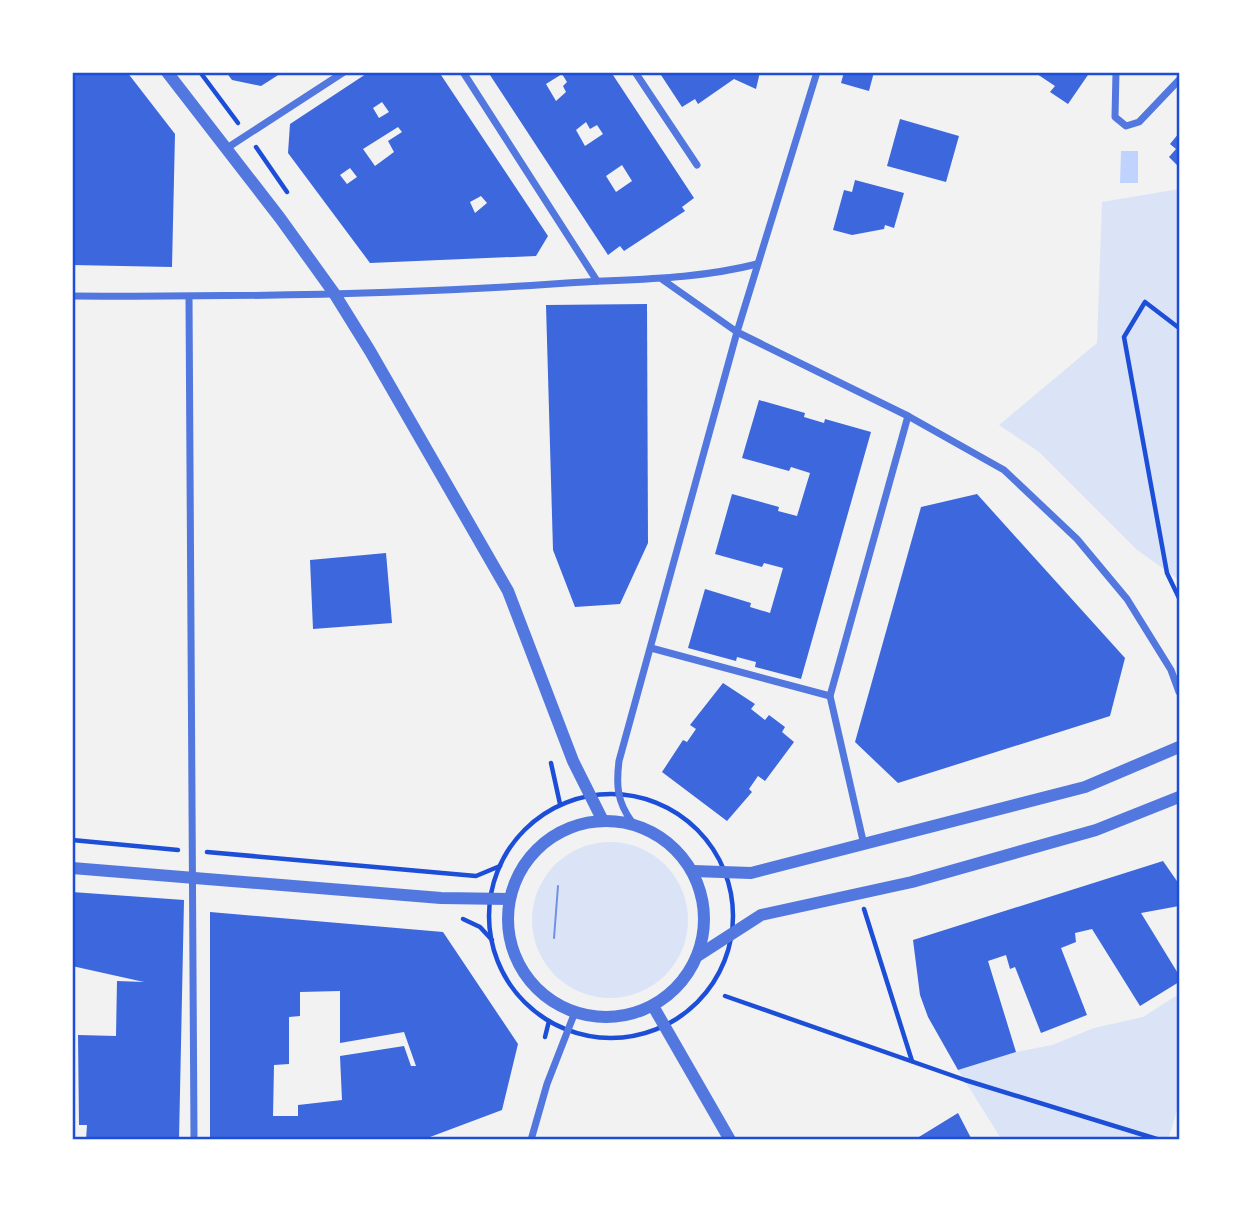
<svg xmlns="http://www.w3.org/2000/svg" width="1251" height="1212" viewBox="0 0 1251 1212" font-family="Inter,sans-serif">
<rect width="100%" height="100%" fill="#f2f2f2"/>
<g fill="#dbe4f7">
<path d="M1179,189V580L1136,549L1039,452L999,425L1097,343L1102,202Z"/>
<circle cx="610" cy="920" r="78"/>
<path d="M1179,994V1104L1168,1140H997L1000,1137L958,1070L1016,1052L1052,1045L1094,1028L1143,1017Z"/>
</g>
<path fill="#bfd3fe" d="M1121,151H1138V183H1120Z"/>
<g fill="#3d67dc" fill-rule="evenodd">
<path d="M72,72H127L175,134L172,267L72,265Z"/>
<path d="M226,72H283L261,86L232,80Z"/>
<path d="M369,72H439L548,236L536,256L370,263L288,153L290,124ZM382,102L389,112L379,118L373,108ZM398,127L402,132L388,141L394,152L375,166L363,149ZM350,168L357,177L347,184L340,175ZM481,196L487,203L475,213L470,202Z"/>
<path d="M488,72H611L694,198L682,207L685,211L624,251L620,246L608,255ZM562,74L567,82L563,86L566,92L556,101L546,84ZM586,122L590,129L597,125L603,134L585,146L576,130ZM622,165L632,181L616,192L606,176Z"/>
<path d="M659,72H760L756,89L734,79L698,104L695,99L682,107Z"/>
<path d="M844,72H874L869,91L841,83Z"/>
<path d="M1034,72H1090L1068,104L1050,92L1055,86Z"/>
<path d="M900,119L959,136L946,182L887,166Z"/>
<path d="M1179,133V167L1169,157L1176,149L1170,144Z"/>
<path d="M855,180L904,193L894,228L885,225L884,229L852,235L833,230L844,190L852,192Z"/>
<path d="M647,304L648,543L620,604L575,607L553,550L546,305Z"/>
<path d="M759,400L805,413L804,417L824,423L825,419L871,432L801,679L755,667L756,662L737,657L736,661L688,648L705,589L751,603L750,607L770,613L783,568L764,563L762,567L715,554L732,494L779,507L778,511L797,516L810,473L791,467L789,471L742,458Z"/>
<path d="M977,494L1125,658L1110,716L898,783L855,742L921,507Z"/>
<path d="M386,553L392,623L313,629L310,560Z"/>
<path d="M723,683L755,704L751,709L765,720L769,715L785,727L782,732L794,742L765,781L758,776L749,789L752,792L727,821L662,772L683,740L687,742L696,729L690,725Z"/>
<path d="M1163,861L1179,884V906L1141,913L1179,975V982L1140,1006L1092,929L1075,933L1076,942L1061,948L1087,1015L1041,1033L1015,967L1010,969L1006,955L988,961L1016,1052L958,1070L928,1017L920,995L913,940Z"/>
<path d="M72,892L184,900L179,1140H86L87,1125H79L78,1035L116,1036L117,981L144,982L72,966Z"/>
<path d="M210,912L443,932L518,1044L502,1110L422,1140H210ZM340,991V1043L404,1032L416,1066H411L404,1046L340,1056L342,1100L298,1105V1116H273L274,1065L289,1064V1017L300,1016V992Z"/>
<path d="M958,1113L972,1140H914Z"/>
</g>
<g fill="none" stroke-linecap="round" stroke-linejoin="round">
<g stroke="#1d4ed8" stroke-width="4.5">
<path d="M200,72L238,123"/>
<path d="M256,147L287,192"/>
<path d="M1179,328L1145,302L1124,337L1167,573L1179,598"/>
<path d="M551,763L560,804"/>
<circle cx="611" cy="916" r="122"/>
<path d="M72,840L178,850"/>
<path d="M207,852L476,876L500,866"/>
<path d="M864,909L912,1061"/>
<path d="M463,919L480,927L492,940"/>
<path d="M725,996L965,1080L1160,1140"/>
<path d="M545,1037L549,1021"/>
</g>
<g stroke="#5277de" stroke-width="7">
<path d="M463,72L597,281"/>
<path d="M635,72L697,165"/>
<path d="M1116,72L1115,117L1126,126L1139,122L1179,80"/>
<path d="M227,148L344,72"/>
<path d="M663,280L737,332L908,416L1004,470L1077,539L1127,599L1171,670L1179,692"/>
<path d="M72,296C237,297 403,295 567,283C631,279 694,280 757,264"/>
<path d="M189,297L194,1140"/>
<path d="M651,648L830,696"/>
<path d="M632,822C617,802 616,785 619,761L737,332L817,72"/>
<path d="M864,845L830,696L908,416"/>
<path d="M531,1140L547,1084L575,1012"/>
</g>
<g stroke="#5277de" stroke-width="12">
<path d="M167,72L280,218L334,293L370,351L508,591L573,761L602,819"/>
<circle cx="606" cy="919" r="98"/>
<path d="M72,868L441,898L509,899"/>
<path d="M693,871L751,873L1085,787L1179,747"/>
<path d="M699,955L761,915L912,882L1096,830L1179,797"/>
<path d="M653,1006L730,1140"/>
</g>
<path stroke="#7290e2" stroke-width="2" d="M554,938L558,886"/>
</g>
<rect width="1251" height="1212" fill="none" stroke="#ffffff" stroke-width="147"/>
<rect x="74" y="74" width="1104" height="1064" fill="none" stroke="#1d4ed8" stroke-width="2.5"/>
</svg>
